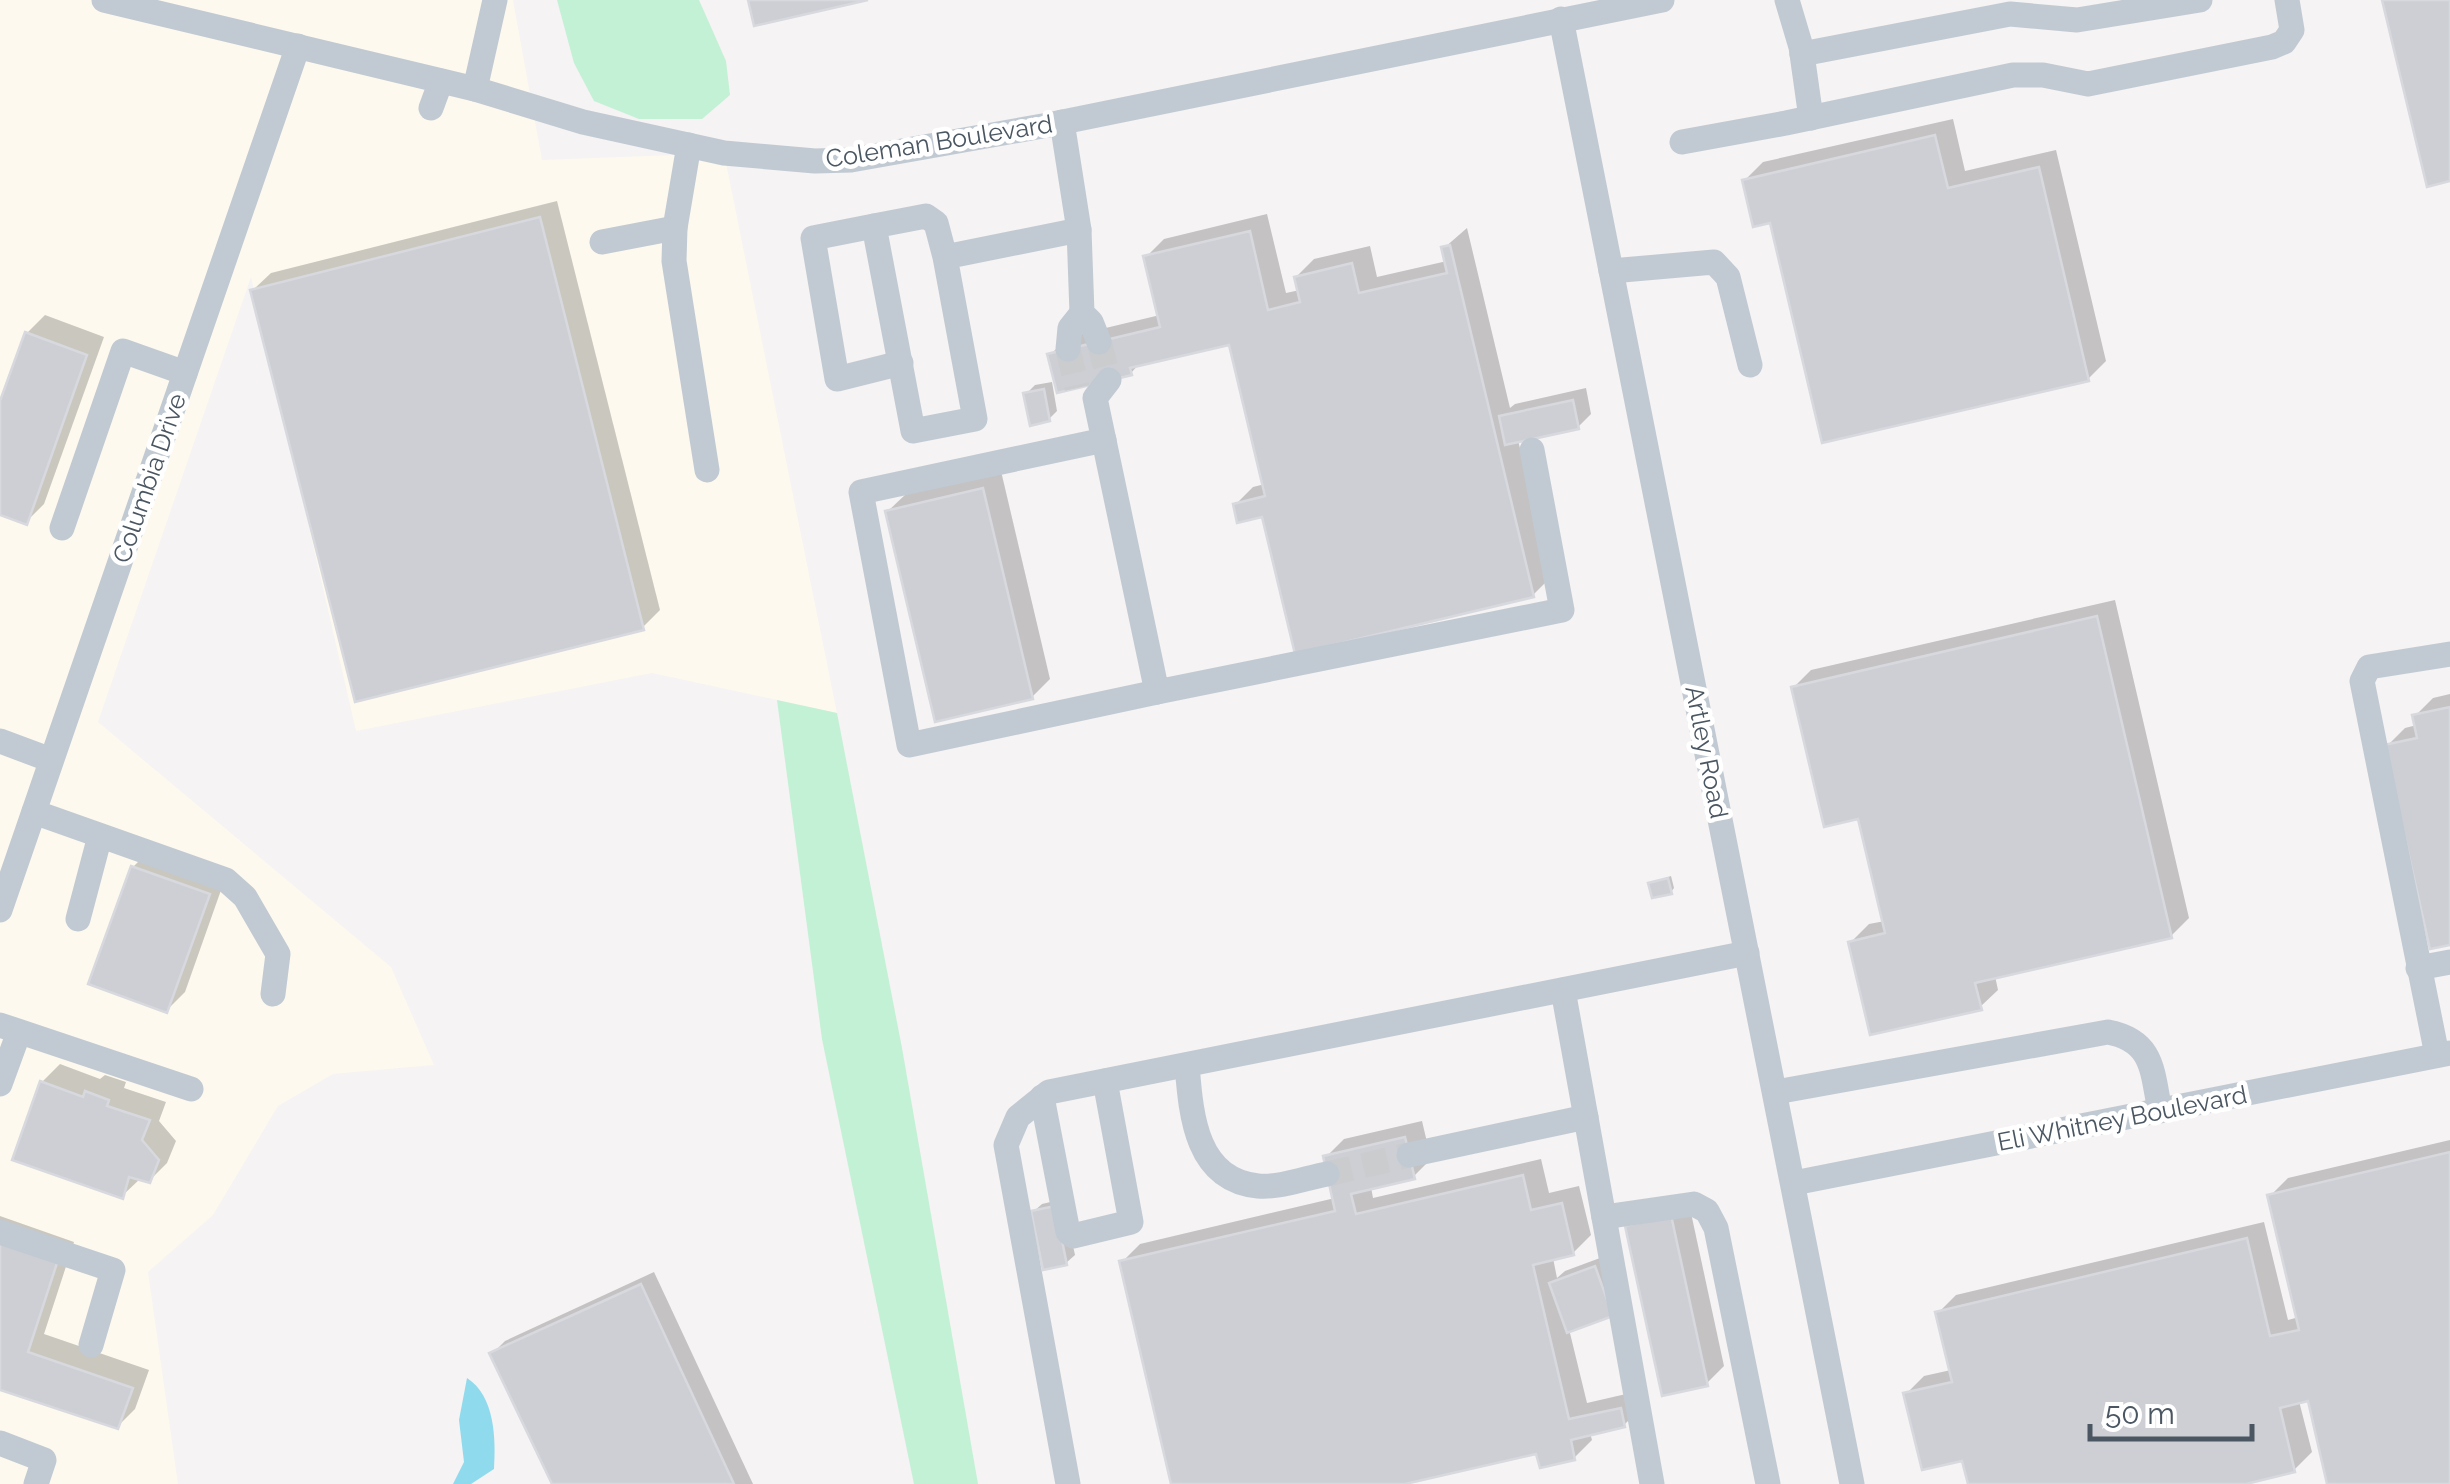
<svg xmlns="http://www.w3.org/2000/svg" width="2450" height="1484" viewBox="0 0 2450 1484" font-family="Raleway,sans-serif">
<rect width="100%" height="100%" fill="#f5f3f3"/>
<path fill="#fdf9ef" d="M0,0H513L542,160L724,153L837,713L652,673L356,731L251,277L98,722L391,967L434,1065L333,1074L278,1106L213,1215L148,1272L178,1484H0Z"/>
<g fill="#c3f1d5">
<path d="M557,0H699L726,61L730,95L702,119H639L594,101L574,63Z"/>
<path d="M777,700L837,713L902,1048L978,1484H914L822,1039Z"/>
</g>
<path fill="#90daee" d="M467,1378C495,1396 496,1439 494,1469L471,1484H453L464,1462L459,1420Z"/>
<g fill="#0003">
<path d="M1953,119L1965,171L2056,150L2106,361L2088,379L1772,220L1745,180L1763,162Z"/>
<path d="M557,201L660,610L642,628L253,290L271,273Z"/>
<path d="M1267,214L1286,293L1300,290L1296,277L1314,259L1370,246L1377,277L1447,261L1444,248L1467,228L1510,408L1515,404L1586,388L1591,414L1578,427L1518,440L1551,577L1533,595L1235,505L1253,487L1265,484L1230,342L1140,363L1131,373L1050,355L1068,337L1160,315L1146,257L1164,239Z"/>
<path d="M45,315L104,337L44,504L26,522L0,512V409L27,333Z"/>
<path d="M1052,382L1057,411L1049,419L1026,394L1035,385Z"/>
<path d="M1001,471L1050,679L1032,697L888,511L906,494Z"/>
<path d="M2115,600L2189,918L2171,936L1995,976L1998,990L1980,1007L1851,942L1869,924L1885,921L1860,816L1793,688L1811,670Z"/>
<path d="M2450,694V942L2387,746L2405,728L2417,725L2415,716L2433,698Z"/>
<path d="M151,849L226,876L185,992L167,1010L133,867Z"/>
<path d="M1671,876L1674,888L1671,892L1651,883Z"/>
<path d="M60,1064L100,1079L105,1075L126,1082L124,1088L166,1102L159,1121L176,1141L167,1163L149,1181L141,1178L122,1196L42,1082Z"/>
<path d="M1422,1121L1431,1159L1413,1177L1371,1187L1373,1198L1541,1159L1549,1193L1579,1186L1591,1235L1573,1253L1553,1258L1557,1278L1565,1271L1608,1255L1625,1301L1569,1329L1587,1403L1639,1391L1642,1407L1624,1425L1590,1433L1592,1440L1574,1458L1538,1451L1394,1484H1174L1122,1262L1140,1244L1335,1198L1326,1157L1344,1139Z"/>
<path d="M2450,1140V1484H2330L2309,1398L2299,1401L2312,1452L2294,1470L2235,1484H1971L1964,1458L1906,1394L1924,1376L1951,1370L1938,1313L1956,1295L2264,1222L2288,1320L2299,1317L2270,1196L2288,1178Z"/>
<path d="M1063,1199L1075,1255L1066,1263L1033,1212L1042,1204Z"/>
<path d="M1688,1199L1724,1366L1706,1384L1628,1226Z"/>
<path d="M0,1216L74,1242L44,1334L149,1370L135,1409L118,1426L0,1388Z"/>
<path d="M654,1272L753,1484H555L492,1354L505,1341Z"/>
</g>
<g fill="#cdcfd5" stroke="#d7d9de" stroke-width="2.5">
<path d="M748,0H868L754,26Z"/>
<path d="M2382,0H2450V181L2427,187Z"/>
<path d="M1935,135L1948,188L2039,167L2089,381L1822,443L1770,223L1753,227L1742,180Z"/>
<path d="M540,217L644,630L355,702L250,290Z"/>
<path d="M1250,231L1268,310L1300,302L1294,277L1352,263L1359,293L1447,273L1441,247L1450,245L1534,597L1295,654L1262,517L1237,523L1233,504L1265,496L1229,345L1130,368L1132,375L1057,393L1047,354L1160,327L1143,256Z"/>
<path d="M25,332L87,355L27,525L0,515V401Z"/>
<path d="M1044,389L1050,421L1030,426L1023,393Z"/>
<path d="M1573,400L1579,429L1505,445L1499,416Z"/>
<path d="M983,488L1033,699L935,722L885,511Z"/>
<path d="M2097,616L2172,938L1975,983L1982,1010L1870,1035L1848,942L1885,933L1858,819L1824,827L1791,687Z"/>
<path d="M2450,707V945L2430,949L2384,745L2417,738L2412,715Z"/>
<path d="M131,866L210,894L167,1013L88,984Z"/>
<path d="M1668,878L1672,894L1652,898L1648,883Z"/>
<path d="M40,1081L83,1097L85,1091L109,1100L107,1106L150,1120L142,1140L159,1160L150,1183L129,1177L123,1199L12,1160Z"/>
<path d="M1405,1137L1415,1179L1351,1194L1356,1214L1523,1175L1531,1210L1562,1203L1574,1255L1533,1265L1569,1419L1621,1408L1625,1427L1571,1440L1575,1460L1540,1468L1536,1454L1405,1484H1171L1119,1261L1335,1211L1323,1156Z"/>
<path d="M2450,1152V1484H2327L2308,1401L2280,1408L2295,1472L2246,1484H1968L1962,1461L1922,1470L1903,1393L1952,1382L1935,1312L2247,1238L2270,1336L2299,1330L2267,1195Z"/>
<path d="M1055,1206L1067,1265L1043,1270L1031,1211Z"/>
<path d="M1671,1215L1708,1386L1662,1396L1625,1226Z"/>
<path d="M0,1240L58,1260L28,1352L133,1388L118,1429L0,1390Z"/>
<path d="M1595,1266L1613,1316L1567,1333L1549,1283Z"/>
<path d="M641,1284L734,1484H552L489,1353Z"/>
</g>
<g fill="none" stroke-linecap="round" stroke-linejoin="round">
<g stroke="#caccce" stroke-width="25" stroke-dasharray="25 12" stroke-linecap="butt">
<path d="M1099,342L1109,380"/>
<path d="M1068,349L1077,388"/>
<path d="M1327,1174L1409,1155"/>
</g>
<g stroke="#c1cad2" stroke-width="25">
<path d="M104,0L475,89L583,122L724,153L815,161L851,160L1048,125L1662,0"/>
<path d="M1787,0L1801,47L1811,118"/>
<path d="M1561,19L1852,1484"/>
<path d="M1802,54L2010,14L2077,20L2200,0"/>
<path d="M475,89L495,0"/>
<path d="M431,108L441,81"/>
<path d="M1682,142L1786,123L2013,75H2043L2088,84L2272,47L2284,42L2292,30L2287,0"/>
<path d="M689,145L675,228L674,261L707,470"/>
<path d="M874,226L813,238L837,379L901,363"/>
<path d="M1079,230L1082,313L1091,322L1099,342"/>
<path d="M602,242L675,228"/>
<path d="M945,257L936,223L926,216L874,226L913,431L975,419L945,257L1079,230L1062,122"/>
<path d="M1611,271L1714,262L1728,277L1750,365"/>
<path d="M1068,349L1070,328L1082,313"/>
<path d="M1109,380L1095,398L1157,692L1562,610L1532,450"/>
<path d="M1104,440L861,492L909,745L1157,692"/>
<path d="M62,528L123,351L185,373"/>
<path d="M0,741L51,760"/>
<path d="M34,812L226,880L245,897L278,954L273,994"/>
<path d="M0,910L298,46"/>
<path d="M78,919L100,836"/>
<path d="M2418,968L2450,962"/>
<path d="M1563,990L1652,1484"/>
<path d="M0,1025L191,1089"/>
<path d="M2437,1055L2362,681L2369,667L2450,654"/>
<path d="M1187,1065C1191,1113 1195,1180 1258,1186C1279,1188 1306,1178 1327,1174"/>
<path d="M0,1084L19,1032"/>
<path d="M1776,1092L2108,1032C2154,1041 2152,1071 2160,1111"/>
<path d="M1042,1097L1068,1232L1073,1236L1131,1222L1105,1081"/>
<path d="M1409,1155L1586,1117"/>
<path d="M1794,1183L2450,1053"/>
<path d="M1604,1217L1694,1204L1707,1211L1716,1228L1768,1484"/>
<path d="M0,1232L113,1270L91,1345"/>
<path d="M0,1443L44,1460L36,1484"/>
<path d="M1068,1484L1006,1145L1018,1117L1049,1092L1747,953"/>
</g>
</g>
<g text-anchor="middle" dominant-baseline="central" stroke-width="9" stroke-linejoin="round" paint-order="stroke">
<g font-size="25" fill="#4a5661" stroke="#fff">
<text transform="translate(939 141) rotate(-9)">Coleman Boulevard</text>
<text transform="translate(149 478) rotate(-71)">Columbia Drive</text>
<text transform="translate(1707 752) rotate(79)">Artley Road</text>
<text transform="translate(2122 1118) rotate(-11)">Eli Whitney Boulevard</text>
</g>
</g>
<path d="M2090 1424v15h162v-15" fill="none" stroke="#4a5661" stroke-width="5"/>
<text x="2105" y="1424" font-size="30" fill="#4a5661" stroke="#ffffff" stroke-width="8" paint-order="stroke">50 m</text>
</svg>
